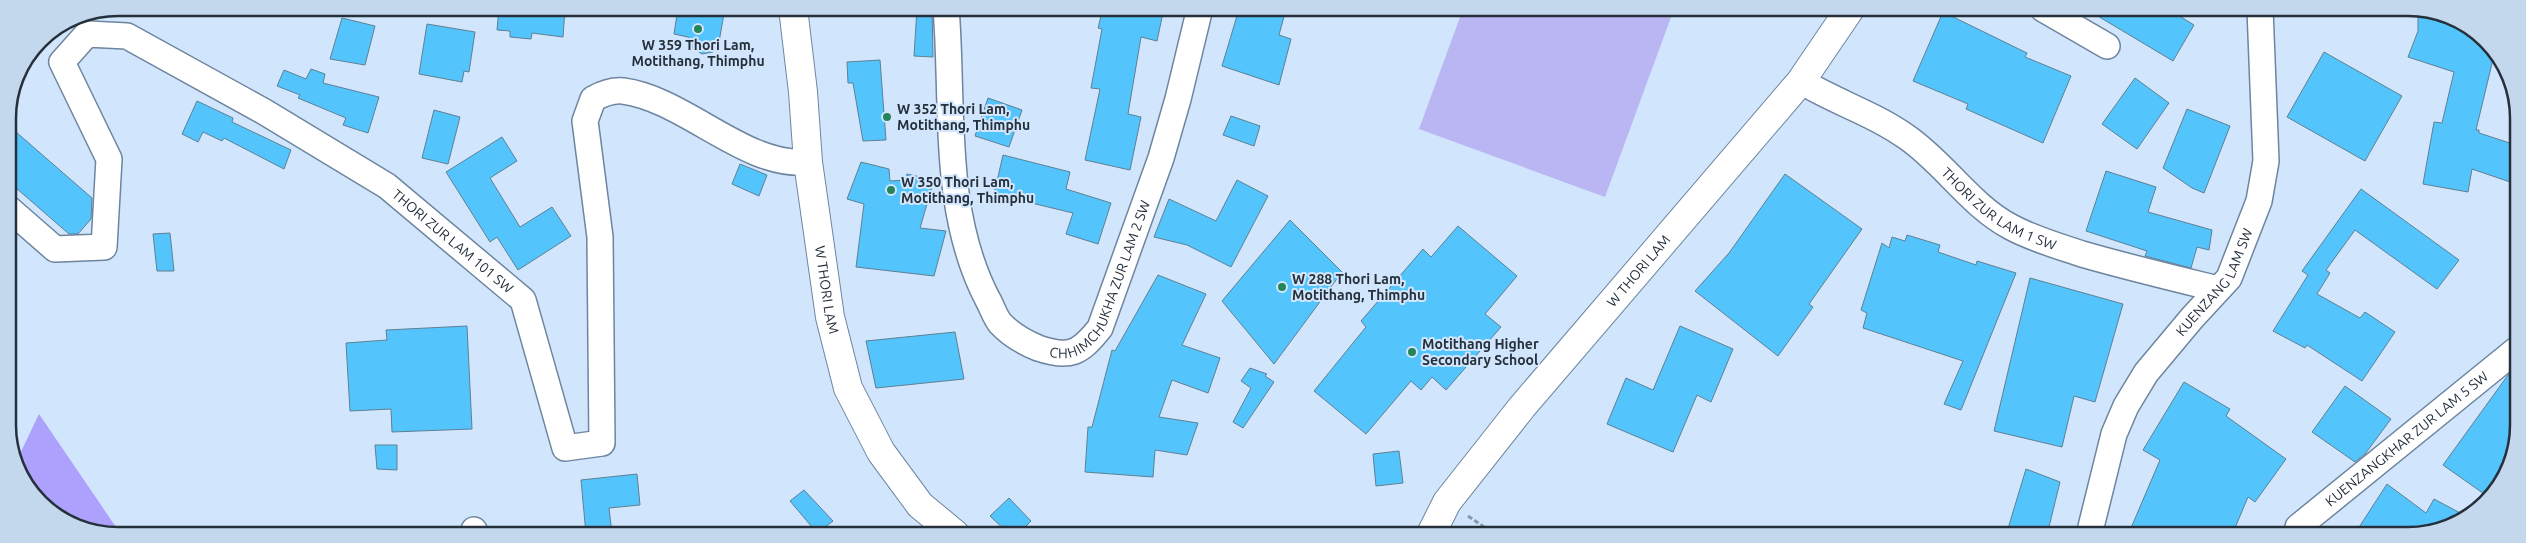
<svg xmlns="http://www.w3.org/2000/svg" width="2526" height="543" viewBox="0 0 2526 543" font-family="Ubuntu,sans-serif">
<rect width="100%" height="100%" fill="#d1e6fd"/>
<path fill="#bab5f3" d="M1463,9H1674L1605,197L1419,129Z"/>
<path fill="#aca1fc" d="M39,414L120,533H97L40,503L17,460Z"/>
<g fill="#54c4fc" stroke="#5e8093">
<path d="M499,8H565L563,37L532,33L531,39L510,37V31L497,30Z"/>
<path d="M678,8H725L719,42L713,52L702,54L691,47L688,37L674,34Z"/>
<path d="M917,8H932L933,57L914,56Z"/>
<path d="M1103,8H1164L1157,41L1141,37L1128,114L1141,117L1130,170L1085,160L1100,89L1091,88L1102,29L1098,28Z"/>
<path d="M1239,9H1286L1279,35L1291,39L1279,85L1222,66Z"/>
<path d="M2086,9H2168L2194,25L2173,61Z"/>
<path d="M2418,10H2429L2486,40L2494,55L2476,130H2479V133L2516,145V184L2472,169L2468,192L2423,184L2434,122L2442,123L2454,72L2408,57L2418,31Z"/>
<path d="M1943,12L2027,53L2025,57L2071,76L2043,143L1966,109L1968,104L1913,81Z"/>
<path d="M342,18L375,26L365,65L330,59Z"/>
<path d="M427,24L475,32L469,72L464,71L462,82L419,74Z"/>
<path d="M2324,52L2402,96L2365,161L2287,117Z"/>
<path d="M880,60L886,140L863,141L853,83H848L847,62Z"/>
<path d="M311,69L325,74L323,83L379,97L368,133L343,125L346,118L298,98L300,95L277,86L284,70L306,79Z"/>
<path d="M2135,78L2169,103L2137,149L2102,124Z"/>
<path d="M988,98L1022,110L1009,147L975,136Z"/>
<path d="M197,101L233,118L232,122L291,150L284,169L224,138L222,141L203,132L198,142L182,134Z"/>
<path d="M2187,109L2230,126L2204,193L2192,188L2163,168Z"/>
<path d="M434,110L460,117L448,164L422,158Z"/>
<path d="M1231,116L1260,126L1254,146L1223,135Z"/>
<path d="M8,125L92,198L91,219L78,234H69L8,181Z"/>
<path d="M502,137L517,161L490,178L520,227L552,207L571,236L518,270L497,237L490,242L446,172Z"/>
<path d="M1003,155L1070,172L1066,189L1111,203L1098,244L1066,234L1073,213L994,194Z"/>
<path d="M861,162L889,169L890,181L906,180L907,174L934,180L920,228L946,231L934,276L856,267L864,204L847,199Z"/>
<path d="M740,164L767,175L759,196L732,184Z"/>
<path d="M2106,171L2156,187L2148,212L2212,230L2209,250L2197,247L2191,268L2145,256L2147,251L2086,231Z"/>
<path d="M1785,174L1862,229L1809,304L1813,307L1778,356L1695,291L1729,253Z"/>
<path d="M1237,180L1268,196L1231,267L1187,245L1154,237L1169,199L1216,221Z"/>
<path d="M2361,189L2459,260L2437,289L2355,230L2326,270L2330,273L2317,294L2360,318L2365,312L2395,332L2362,381L2307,345L2305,348L2273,331L2308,275L2302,271Z"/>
<path d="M1290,220L1342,272L1274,364L1222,301Z"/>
<path d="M1458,226L1517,276L1485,314L1501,327L1446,390L1432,377L1421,390L1411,381L1366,434L1314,391L1366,327L1361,321L1423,249L1431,257Z"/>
<path d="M170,233L174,271H157L153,234Z"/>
<path d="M1907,235L1940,245L1938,252L1976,265L1977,261L2016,273L1961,410L1944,404L1963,361L1863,328L1867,313L1861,310L1882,243L1889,248L1892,237L1905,241Z"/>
<path d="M1158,275L1206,294L1182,345L1220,358L1208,393L1172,380L1159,417L1198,423L1187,455L1155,450L1153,477L1085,472L1088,427H1092L1112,350L1115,351Z"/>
<path d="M2030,278L2123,304L2095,402L2074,396L2062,447L1994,431Z"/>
<path d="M467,326L472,429L392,432L391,409L350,411L346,343L387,340L386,330Z"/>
<path d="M1680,326L1733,349L1711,402L1697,395L1673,452L1607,424L1626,378L1653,390Z"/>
<path d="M955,332L964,379L876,388L866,341Z"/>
<path d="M1250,368L1267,374L1265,376L1274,382L1243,428L1233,422L1251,388L1241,381Z"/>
<path d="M2516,368V446L2487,496L2443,465L2508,375Z"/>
<path d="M2184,382L2230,409L2226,416L2286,459L2255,502L2248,497L2232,535H2128L2160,460L2143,450Z"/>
<path d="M2345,386L2391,419L2365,454L2355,462L2312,432Z"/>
<path d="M375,445H397V470L377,469Z"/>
<path d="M1399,451L1403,483L1376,486L1373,454Z"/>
<path d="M2026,469L2060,482L2047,535H2006Z"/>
<path d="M637,474L640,505L609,508L612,534H586L581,480Z"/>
<path d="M2387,484L2426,513L2434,499L2464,515L2415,535H2354Z"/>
<path d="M804,490L833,521L817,533L790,501Z"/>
<path d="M1009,498L1031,521L1018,534H1009L990,516Z"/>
</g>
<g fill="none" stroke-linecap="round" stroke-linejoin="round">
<g stroke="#6d859f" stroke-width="28">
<g id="minor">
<path id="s1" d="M946,8C954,105 941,211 988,300C992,307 995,317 1000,323C1010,334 1026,343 1038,348C1070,359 1080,353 1100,328L1161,158L1178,99L1200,8"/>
<path d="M2043,9L2107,46"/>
<path id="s2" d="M1801,81C1835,102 1875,114 1908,138C1945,164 1971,206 2011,227C2033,239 2058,246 2082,254C2127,267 2173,278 2218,289"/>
<path id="s3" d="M8,208L55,249L104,247L109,159L62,62L87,34L127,36L263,111L387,186L523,300L565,448L602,443L600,237L585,121L593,99C602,94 613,90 623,91C685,99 745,168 808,162"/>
<path id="s4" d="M2298,527L2516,350"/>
<path d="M474,530L475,534"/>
<path id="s5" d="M2089,535L2114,434L2126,406L2146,373L2192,318L2229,278L2259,201L2266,161L2260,9"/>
</g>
</g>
<g stroke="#6d859f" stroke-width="30">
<g id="major">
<path id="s6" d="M793,8L803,92L808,162L830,317L848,388L881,452L920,505L955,534"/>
<path id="s7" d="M1431,534L1447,502L1522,407L1801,81L1850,9"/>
</g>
</g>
<path stroke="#8798a9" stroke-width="3" stroke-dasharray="5 2.5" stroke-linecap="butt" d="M1468,516L1496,535"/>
<use href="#minor" stroke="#fff" stroke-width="25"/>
<use href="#major" stroke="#fff" stroke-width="28"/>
</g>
<g fill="#25845b" stroke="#d1e6fd" stroke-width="2">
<circle cx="698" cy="29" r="5"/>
<circle cx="887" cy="117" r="5"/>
<circle cx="891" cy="190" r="5"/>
<circle cx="1282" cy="287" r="5"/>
<circle cx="1412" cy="352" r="5"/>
</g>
<g text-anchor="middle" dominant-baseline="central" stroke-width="4" stroke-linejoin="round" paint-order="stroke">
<g font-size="14" font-weight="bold" fill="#26303b" stroke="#d1e6fd" text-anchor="start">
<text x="698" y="45" text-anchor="middle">W 359 Thori Lam,<tspan x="698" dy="16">Motithang, Thimphu</tspan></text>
<text x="897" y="109">W 352 Thori Lam,<tspan x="897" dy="16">Motithang, Thimphu</tspan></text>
<text x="901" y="182">W 350 Thori Lam,<tspan x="901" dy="16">Motithang, Thimphu</tspan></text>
<text x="1292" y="279">W 288 Thori Lam,<tspan x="1292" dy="16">Motithang, Thimphu</tspan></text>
<text x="1422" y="344">Motithang Higher<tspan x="1422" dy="16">Secondary School</tspan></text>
</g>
<g font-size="14" fill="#26303b" stroke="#d1e6fd">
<text stroke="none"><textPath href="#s2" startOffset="238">THORI ZUR LAM 1 SW</textPath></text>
<text stroke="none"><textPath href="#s3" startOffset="771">THORI ZUR LAM 101 SW</textPath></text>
<text stroke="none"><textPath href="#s7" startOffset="336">W THORI LAM</textPath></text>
<text stroke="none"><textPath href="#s1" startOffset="479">CHHIMCHUKHA ZUR LAM 2 SW</textPath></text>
<text stroke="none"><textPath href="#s5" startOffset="288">KUENZANG LAM SW</textPath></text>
<text stroke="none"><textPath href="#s6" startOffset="284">W THORI LAM</textPath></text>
<text stroke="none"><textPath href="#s4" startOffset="140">KUENZANGKHAR ZUR LAM 5 SW</textPath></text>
</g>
</g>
<path d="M0 0H2526V543H0ZM118 16H2408A102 102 0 0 1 2510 118V425A102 102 0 0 1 2408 527H118A102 102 0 0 1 16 425V118A102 102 0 0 1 118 16Z" fill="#c3d7ed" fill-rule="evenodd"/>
<path fill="none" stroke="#26303b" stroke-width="2.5" d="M118 16H2408A102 102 0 0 1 2510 118V425A102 102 0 0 1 2408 527H118A102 102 0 0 1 16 425V118A102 102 0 0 1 118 16Z"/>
</svg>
